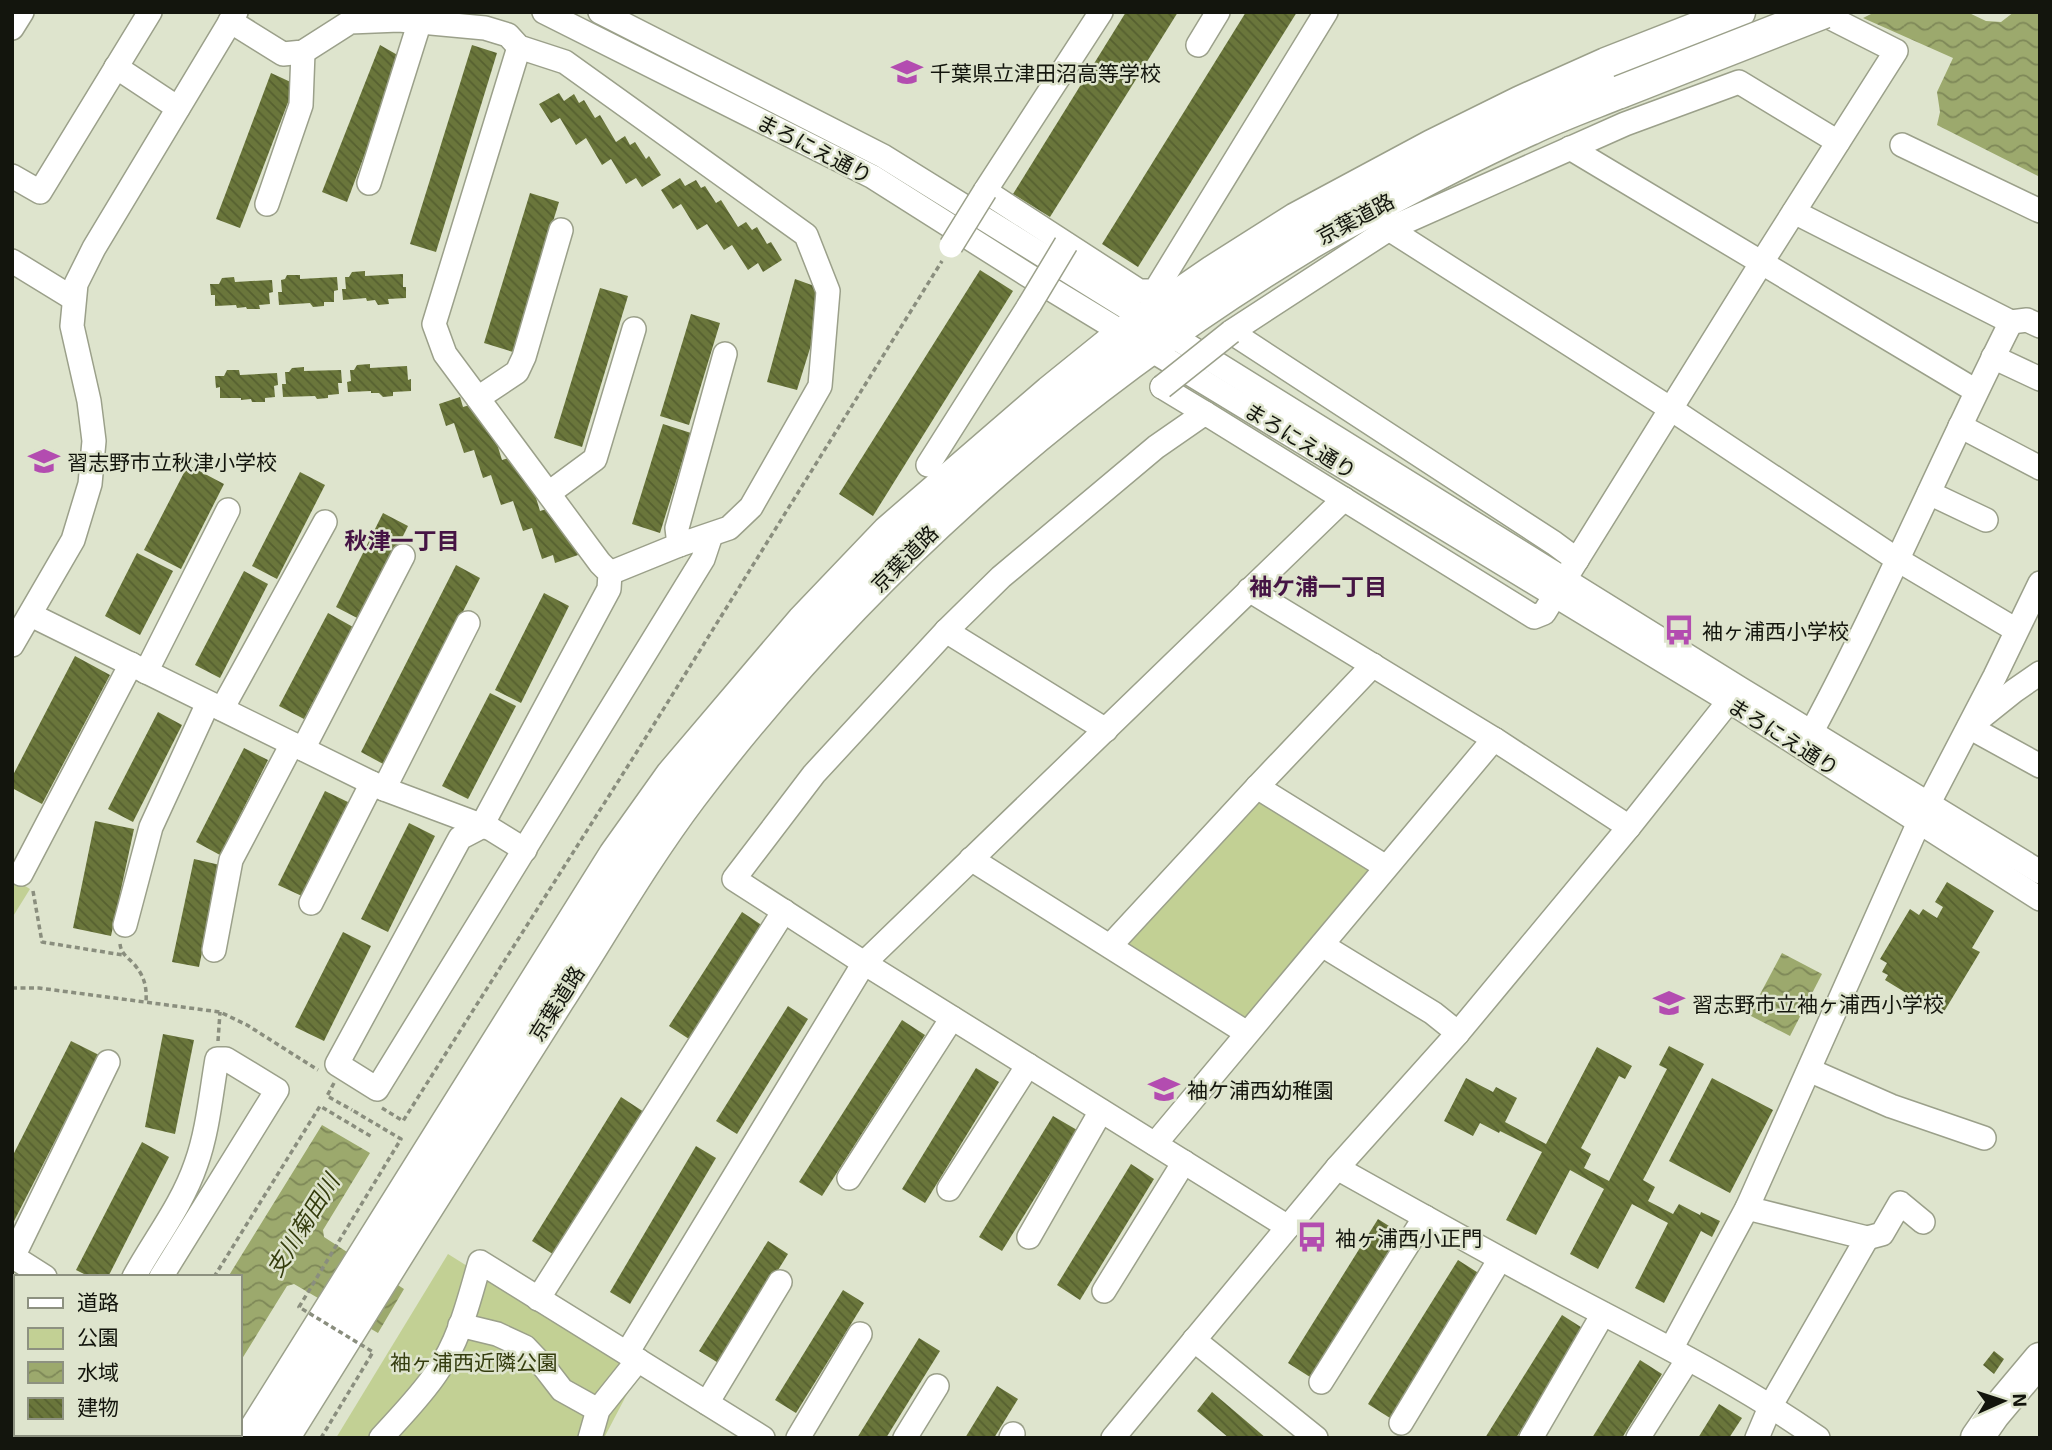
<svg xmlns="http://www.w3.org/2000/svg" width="2052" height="1450" viewBox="0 0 2052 1450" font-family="'Exo 2','Noto Sans JP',sans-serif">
<defs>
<pattern id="water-waves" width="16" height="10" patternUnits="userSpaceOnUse" patternTransform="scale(1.75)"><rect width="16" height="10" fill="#9ca96d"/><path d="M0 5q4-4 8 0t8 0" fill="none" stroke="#7e8858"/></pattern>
<pattern id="building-back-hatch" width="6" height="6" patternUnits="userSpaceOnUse" patternTransform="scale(1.75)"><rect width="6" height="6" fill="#6a763b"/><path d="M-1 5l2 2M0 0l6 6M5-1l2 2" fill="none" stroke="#566030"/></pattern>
</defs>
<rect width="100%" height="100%" fill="#dee4cd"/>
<g fill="#c2d094">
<path d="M1259,795L1375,868L1248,1021L1120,942Z"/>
<path d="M12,878L30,889L12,918Z"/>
<path d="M448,1254L638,1373L604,1438H336Z"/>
</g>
<g fill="url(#water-waves)">
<path d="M1875,12H1967L1986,21L2001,22L2014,12H2040V177L1937,125L1940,112L1937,92L1953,58L1863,18Z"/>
<path d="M1782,953L1822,974L1790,1036L1749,1015Z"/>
<path d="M322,1125L370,1153L323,1230L324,1237L404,1289L378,1333L294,1284L287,1286L240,1362V1277H228Z"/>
<path d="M130,1434H195L193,1438H128Z"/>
</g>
<g fill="url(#building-back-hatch)">
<path d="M1126,12H1178L1050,217L1013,194Z"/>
<path d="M1246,12H1297L1138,267L1102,244Z"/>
<path d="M380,45L401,57L347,202L322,192Z"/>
<path d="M472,45L497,53L436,252L410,244Z"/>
<path d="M271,73L295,84L240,228L216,219Z"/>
<path d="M559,93L564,101L574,94L579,103L584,100L595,118L600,115L616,142L625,136L630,145L635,142L646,159L649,156L661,175L642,187L636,178L626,184L611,159L602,165L586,138L576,145L560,118L551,123L539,104Z"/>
<path d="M680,178L685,186L696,180L701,188L705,186L716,203L721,200L738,227L746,222L752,230L757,227L767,244L771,242L782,260L763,272L758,263L748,270L732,245L724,250L707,224L697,230L681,204L673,209L661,190Z"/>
<path d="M530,193L559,202L513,352L484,343Z"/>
<path d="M980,270L1013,291L873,516L839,494Z"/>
<path d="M365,271V276L403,274V287H406V298L388,299L389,304L378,305L375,300L367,301L366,298L343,300L342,289H346L345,277H349L352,272Z"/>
<path d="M287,275H300V279L337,277L338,290L334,291V302H324V306L313,307L310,303L279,305L278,292H282L281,280L285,279Z"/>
<path d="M234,277L235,282L272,280L273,292L269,293L270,304L259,305L260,309H247L246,307L237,308L236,305L215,306V295H211L210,284H219L222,278Z"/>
<path d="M795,279L828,291L797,390L767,382Z"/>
<path d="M600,288L628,296L582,447L554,438Z"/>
<path d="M691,314L720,323L689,425L660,416Z"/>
<path d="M370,364V368L407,366L408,380L411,379V391L393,392V396L383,397L379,393H371V391L348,392L347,382L351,381L350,370H354L357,365Z"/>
<path d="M304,367V371L341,370L342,383H338L339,394L328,395V398L317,399L315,396L283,397L282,384H286L285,372H289L292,368Z"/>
<path d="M227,370H239L240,375L277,373L278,385L274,386L275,397L265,398V402H252L251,399L241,400V398H220V387L216,388L215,376H224Z"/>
<path d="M460,397L463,407L473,404L481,413L487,432L493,431L502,460L512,457L520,464L526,483L531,481L540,511L550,508L559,517L566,538L572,535L578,555L555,563L553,555L542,559L532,528L523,531L513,501L501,505L491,475L483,478L474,450L464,453L454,423L446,426L439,404Z"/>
<path d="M663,424L691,433L660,533L632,524Z"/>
<path d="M188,465L224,484L181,569L144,550Z"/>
<path d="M300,472L325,485L277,579L252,566Z"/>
<path d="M383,513L408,526L361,620L336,607Z"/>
<path d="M137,553L173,571L140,635L105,616Z"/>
<path d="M456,565L480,578L385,765L361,752Z"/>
<path d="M244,571L268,584L220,678L195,665Z"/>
<path d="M544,593L569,606L521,703L495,690Z"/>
<path d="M328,613L353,627L304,719L279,706Z"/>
<path d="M75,656L110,675L42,804L12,788V777Z"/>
<path d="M490,693L516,706L468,799L442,786Z"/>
<path d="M158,712L182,725L133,822L108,809Z"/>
<path d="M244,748L268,760L220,855L196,842Z"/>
<path d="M325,791L350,803L304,897L278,885Z"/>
<path d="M95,821L134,829L111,936L73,928Z"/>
<path d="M409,823L435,836L388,932L361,919Z"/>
<path d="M194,859L220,865L199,967L172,962Z"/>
<path d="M1947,882L1994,911L1972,948L1980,952L1942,1015L1885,980L1888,975L1882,972L1887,963L1880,959L1910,909L1919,915L1923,909L1937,918L1943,907L1935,902Z"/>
<path d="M742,912L763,926L689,1039L669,1026Z"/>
<path d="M343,932L371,946L324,1041L295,1027Z"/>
<path d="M788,1006L808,1019L737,1134L716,1121Z"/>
<path d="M902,1020L925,1035L822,1196L799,1182Z"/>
<path d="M163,1034L194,1040L175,1134L145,1127Z"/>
<path d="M71,1041L99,1055L12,1225V1157Z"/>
<path d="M1669,1046L1704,1064L1643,1180L1655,1187L1648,1201L1673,1214L1679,1204L1700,1215L1701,1212L1720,1221L1712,1237L1701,1231L1664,1303L1635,1288L1668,1223L1632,1204L1598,1269L1570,1254L1604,1189L1570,1170L1536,1235L1506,1220L1542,1152L1500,1131L1499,1133L1480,1123L1473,1136L1444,1121L1466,1078L1493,1092L1496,1087L1517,1098L1505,1122L1546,1144L1597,1047L1632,1066L1625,1079L1619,1076L1581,1148L1591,1154L1584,1168L1609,1181L1667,1069L1659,1065Z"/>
<path d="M976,1068L999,1082L925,1203L902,1189Z"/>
<path d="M1712,1078L1773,1110L1730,1193L1669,1161Z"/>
<path d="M621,1097L644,1112L556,1256L532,1241Z"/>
<path d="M1053,1116L1077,1130L1002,1251L979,1237Z"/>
<path d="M142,1142L169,1157L108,1277H90L76,1270Z"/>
<path d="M696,1146L716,1158L630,1304L610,1292Z"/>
<path d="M1131,1164L1154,1179L1080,1300L1057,1285Z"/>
<path d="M1378,1219L1400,1233L1310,1377L1288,1363Z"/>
<path d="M768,1241L788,1254L720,1364L699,1351Z"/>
<path d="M1458,1260L1480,1274L1390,1418L1368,1404Z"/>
<path d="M843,1290L864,1303L796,1413L775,1400Z"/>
<path d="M16,1311V1378L12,1385V1318Z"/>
<path d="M1562,1315L1584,1329L1516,1438H1485Z"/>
<path d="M919,1338L940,1351L886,1438H857Z"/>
<path d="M1994,1351L2004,1359L1994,1374L1983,1365Z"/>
<path d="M1640,1360L1662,1374L1622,1438H1592Z"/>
<path d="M997,1386L1018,1399L994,1438H965Z"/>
<path d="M1212,1392L1266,1438H1229L1197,1411Z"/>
<path d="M1719,1404L1742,1418L1729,1438H1698Z"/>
</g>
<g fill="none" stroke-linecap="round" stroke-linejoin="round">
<g stroke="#9ba08a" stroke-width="26">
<g id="minor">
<path d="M544,12L873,177L1026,274L1729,701L2040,899"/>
<path d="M600,12L883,156L1739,688L2040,872"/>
<path d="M1101,12L985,191L1139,291H1155L1326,12"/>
<path d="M230,21L283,54L303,52L350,22L399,20L485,28L508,35L519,47L565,62L806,235L828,291L820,386L751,507L729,528L679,545L610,573"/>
<path d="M12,28L22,12"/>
<path d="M1198,45L1218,12"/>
<path d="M519,47L434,324L445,354L600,563L610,573L609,589L481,827L460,838L337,1064L377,1089L703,559L711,535"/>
<path d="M116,67L178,108"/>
<path d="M1902,145L2040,211"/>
<path d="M1570,148L1976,391"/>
<path d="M12,176L40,192L150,12"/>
<path d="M369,183L420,21"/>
<path d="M267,204L301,105L303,52"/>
<path d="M1794,212L2011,322L2027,320L2040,326"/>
<path d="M1389,229L1671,409L1898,560L2016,630"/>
<path d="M12,261L74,299"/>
<path d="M1993,357L2040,379"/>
<path d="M1162,387L1205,413"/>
<path d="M478,398L517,372L524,357L561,230"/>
<path d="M1960,426L2040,468"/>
<path d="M928,465L1030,304"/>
<path d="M549,493L595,459L634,329"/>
<path d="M1929,493L1986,520"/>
<path d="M679,545L677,528L725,354"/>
<path d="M1577,560L1554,543L1231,332L1389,229L1625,124L1739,82L1838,142"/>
<path d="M1249,590L1494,739L1629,827"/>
<path d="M31,615L384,789L491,829L525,850"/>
<path d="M946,631L1106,730"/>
<path d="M12,645L73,540L90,484L94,441L89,401L72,326L76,284L94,248L236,12"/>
<path d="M146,672L228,510"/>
<path d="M2040,673L2014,691L1969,727L2040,766"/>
<path d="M222,709L325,522"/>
<path d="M1805,744C1880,607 1940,462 2011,322"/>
<path d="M303,749L403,556"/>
<path d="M1257,787L1386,867"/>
<path d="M384,789L468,623"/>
<path d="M971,859L1247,1033"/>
<path d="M21,874L131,664"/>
<path d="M311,903L372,783"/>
<path d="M125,925L151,827L208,703"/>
<path d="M1322,945L1433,1013L1458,1033"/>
<path d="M1110,946L1257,787L1373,665"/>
<path d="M214,950L231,860L292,744"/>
<path d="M1809,1070L1891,1106L1984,1138"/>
<path d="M1155,1144L1494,739"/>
<path d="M1337,1168C1412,1210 1487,1252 1562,1292C1649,1338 1737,1381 1818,1438"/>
<path d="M849,1178L952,1018"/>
<path d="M949,1189L1028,1065"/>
<path d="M1747,1208L1867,1238L1771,1405L1757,1438"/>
<path d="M1288,1227L864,963L734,879L814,774L946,631L1001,577L1156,447L1205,413L1534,617L1544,613L1762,262L1896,51L1819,12"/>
<path d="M1029,1237L1101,1111"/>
<path d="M1867,1238L1882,1234L1900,1203L1923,1222"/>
<path d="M12,1256L45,1277"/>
<path d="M13,1257L108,1062"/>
<path d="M134,1277C155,1239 182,1205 196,1164C208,1131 211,1093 217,1059H226L277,1090L161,1277"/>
<path d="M1104,1291L1184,1162"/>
<path d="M538,1299L784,911"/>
<path d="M460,1325L497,1334L525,1347L545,1368L562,1390L598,1410"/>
<path d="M1194,1340L1316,1438"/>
<path d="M1671,1349L1747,1208L1919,822L1995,676L2040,583"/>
<path d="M627,1353L864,963L1344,499"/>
<path d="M1321,1382L1425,1217"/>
<path d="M707,1403L780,1282"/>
<path d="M1401,1423L1500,1259"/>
<path d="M13,1438L16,1432"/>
<path d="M381,1438C400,1417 421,1396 437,1372C460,1340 469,1299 480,1262L763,1438"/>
<path d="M590,1438L598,1410L638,1360"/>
<path d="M798,1438L860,1334"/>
<path d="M905,1438L937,1386"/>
<path d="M1011,1438L1013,1434"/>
<path d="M1113,1438L1337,1168L1458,1033L1629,827L1737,691"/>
<path d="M1531,1438L1603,1314"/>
<path d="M1638,1438L1688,1359"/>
</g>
</g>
<g stroke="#9ba08a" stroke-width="35">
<g id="highway">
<path d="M250,1438L615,855L672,775L803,621L888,532L1050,392L1118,337L1214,271L1296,219L1432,146L1521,102L1606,64L1739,12"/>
<path d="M283,1438C374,1291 465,1146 558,1000C602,932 642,861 691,796C858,576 1069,389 1305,246C1327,232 1350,221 1373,208C1425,180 1476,153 1530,129C1559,115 1590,104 1620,92"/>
<path d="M1977,1438L1993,1415L2040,1359"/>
</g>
</g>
<g stroke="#8a8e7e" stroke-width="3.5" stroke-dasharray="5 3.5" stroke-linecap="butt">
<path d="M33,891L42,942L123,955"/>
<path d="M120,944C121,953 126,956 133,963C144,975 147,986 146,1002"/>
<path d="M12,988H39L220,1012L247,1025L318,1070"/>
<path d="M218,1041L220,1012"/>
<path d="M334,1083L327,1096L352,1110"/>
<path d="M382,1108L403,1121L638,750L942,261"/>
<path d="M214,1277L320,1106L372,1137"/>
<path d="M114,1438L116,1434"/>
</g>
<use href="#minor" stroke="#fff" stroke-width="23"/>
<use href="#highway" stroke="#fff" stroke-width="32"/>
<g stroke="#9ba08a" stroke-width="26" stroke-linecap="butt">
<g id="minor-bridge">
<path d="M951,246L985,191"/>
<path d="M1030,304L1066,244"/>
<path d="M1162,387L1231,332"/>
</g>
</g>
<g stroke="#9ba08a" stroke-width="35" stroke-linecap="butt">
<path id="highway-bridge" d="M1620,92L1824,12"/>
</g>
<path stroke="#8a8e7e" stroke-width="3.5" stroke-dasharray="5 3.5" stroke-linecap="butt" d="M321,1438L373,1352L299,1307L401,1139L352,1110"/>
<use href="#minor-bridge" stroke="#fff" stroke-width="23"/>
<use href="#highway-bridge" stroke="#fff" stroke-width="32"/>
</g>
<defs>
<g id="school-bare" transform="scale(2.415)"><path d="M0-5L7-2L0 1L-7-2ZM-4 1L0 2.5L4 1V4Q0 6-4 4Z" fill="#b34cb0" stroke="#dee4cd" stroke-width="2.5" paint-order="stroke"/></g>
<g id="bus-bare" transform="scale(2.415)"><path d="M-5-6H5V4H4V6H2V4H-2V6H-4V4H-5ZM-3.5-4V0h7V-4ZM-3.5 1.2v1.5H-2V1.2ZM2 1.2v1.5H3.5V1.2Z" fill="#b34cb0" stroke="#dee4cd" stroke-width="2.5" paint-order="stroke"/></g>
</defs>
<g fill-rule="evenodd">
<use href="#school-bare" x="907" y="72"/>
<use href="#school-bare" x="44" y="461"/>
<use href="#bus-bare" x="1679" y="630"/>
<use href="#school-bare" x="1669" y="1003"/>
<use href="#school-bare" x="1164" y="1089"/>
<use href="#bus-bare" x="1312" y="1237"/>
</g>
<g text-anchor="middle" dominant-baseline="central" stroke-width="5" stroke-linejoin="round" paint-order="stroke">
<g font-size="21" fill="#13150d" stroke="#dee4cd" text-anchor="start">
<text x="930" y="72">千葉県立津田沼高等学校</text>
<text x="67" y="461">習志野市立秋津小学校</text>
<text x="1702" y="630">袖ヶ浦西小学校</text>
<text x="1692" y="1003">習志野市立袖ヶ浦西小学校</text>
<text x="1187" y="1089">袖ケ浦西幼稚園</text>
<text x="1335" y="1237">袖ヶ浦西小正門</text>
</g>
<g font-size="21" fill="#13150d" stroke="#dee4cd">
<text transform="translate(815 148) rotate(27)">まろにえ通り</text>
<text transform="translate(1355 218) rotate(-28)">京葉道路</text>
<text transform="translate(1301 440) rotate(31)">まろにえ通り</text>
<text transform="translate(904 558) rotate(-45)">京葉道路</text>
<text transform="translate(1784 736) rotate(32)">まろにえ通り</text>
<text transform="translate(556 1003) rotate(-58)">京葉道路</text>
</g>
<g font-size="21" fill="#353d0f" stroke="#dee4cd">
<text x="474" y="1361">袖ヶ浦西近隣公園</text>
</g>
<g font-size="23" font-weight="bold" fill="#451444" stroke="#dee4cd">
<text x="402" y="540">秋津一丁目</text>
<text x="1318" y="586">袖ケ浦一丁目</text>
</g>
<g font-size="23" font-style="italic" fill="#343c0d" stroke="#dee4cd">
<text transform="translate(302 1225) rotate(-58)">支川菊田川</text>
</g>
</g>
<rect width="2052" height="1450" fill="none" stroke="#13150d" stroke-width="28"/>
<rect x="14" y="1275" width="228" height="161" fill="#dee4cd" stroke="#8d9180" stroke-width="2"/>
<rect x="28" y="1298" width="35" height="10" fill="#ffffff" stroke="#8d9180" stroke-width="2"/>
<text x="77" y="1310" font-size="21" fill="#13150d">道路</text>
<rect x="28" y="1328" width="35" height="21" fill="#c2d094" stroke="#8d9180" stroke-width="2"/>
<text x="77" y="1345" font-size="21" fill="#13150d">公園</text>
<rect x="28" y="1362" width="35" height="21" fill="url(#water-waves)" stroke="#8d9180" stroke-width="2"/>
<text x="77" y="1380" font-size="21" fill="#13150d">水域</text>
<rect x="28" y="1398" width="35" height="21" fill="url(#building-back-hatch)" stroke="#8d9180" stroke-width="2"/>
<text x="77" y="1415" font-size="21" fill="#13150d">建物</text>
<g transform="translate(2003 1401) rotate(87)" stroke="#dee4cd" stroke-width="5" paint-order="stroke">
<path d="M0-5L12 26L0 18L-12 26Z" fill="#13150d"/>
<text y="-10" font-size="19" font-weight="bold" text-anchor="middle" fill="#13150d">N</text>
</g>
</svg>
